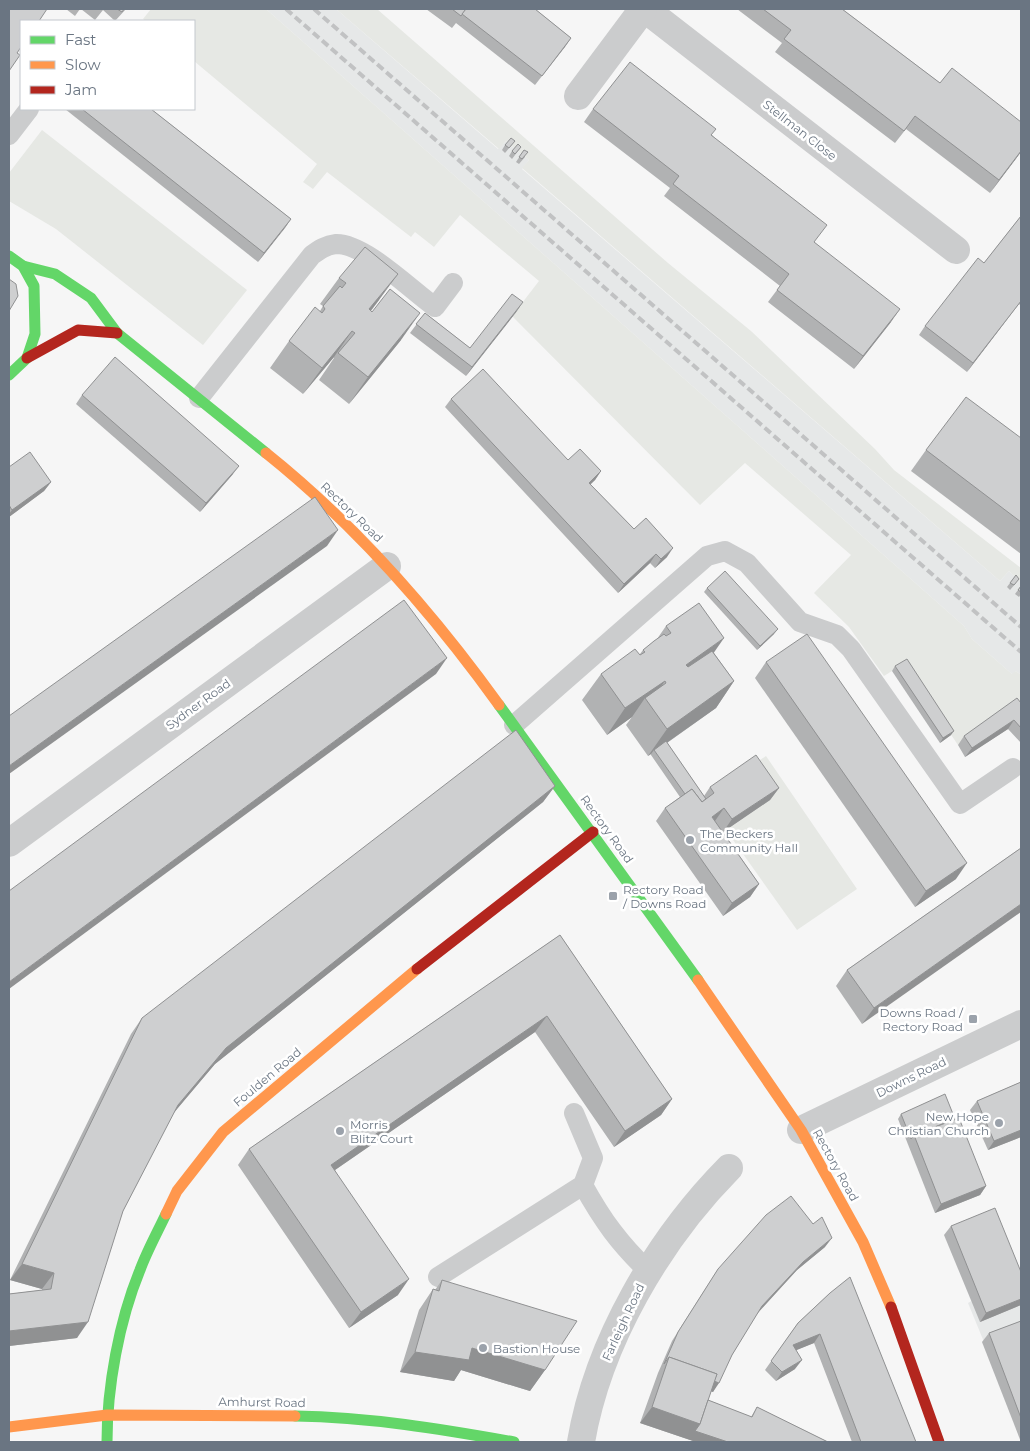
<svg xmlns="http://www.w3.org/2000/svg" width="1030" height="1451" viewBox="0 0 1030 1451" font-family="Montserrat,sans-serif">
<rect width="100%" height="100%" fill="#f6f6f6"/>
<g fill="#e6e8e8">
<path d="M266,9H336L498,149L506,141L529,160L522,169L1000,581L1009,571L1021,582V675L1016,671L1013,675L972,639L964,626Z"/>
<path d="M1021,1273V1432L968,1303Z"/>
</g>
<g fill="#e6e8e4">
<path d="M151,9H266L964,626L972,639L1012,674L1016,671L1021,675V718L1010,707L958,745L903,664L884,676L849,627L814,593L851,555L745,463L700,505L512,316L539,281L460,215L434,247L415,232L411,237L327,172L313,189L303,182L317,164L194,61V21H146L143,19Z"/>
<path d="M336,9H377L668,263L751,331L875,449L894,470L1021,568V582L1009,571L1000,581L522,168L529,160L506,141L499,149Z"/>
<path d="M42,130L247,290L203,345L56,229L9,201V173Z"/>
<path d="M766,756L857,889L797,930L726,830L769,800L754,764Z"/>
</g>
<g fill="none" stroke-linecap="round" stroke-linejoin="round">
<g stroke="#cbcccd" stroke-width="20">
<path d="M9,135L29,109"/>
<path d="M199,398L312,255C319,250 326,245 336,244C364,243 411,290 435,307L453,283"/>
<path d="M514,725L707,556L725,551L747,563L800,622L837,635L851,649L960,804L1013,768"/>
<path d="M583,1185C603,1221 619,1243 649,1272"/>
<path d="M438,1277L583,1185L593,1158L574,1113"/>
</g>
<g stroke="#cbcccd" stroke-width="28">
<path d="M645,9L956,250"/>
<path d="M578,96L643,9"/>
<path d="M9,843L387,566"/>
<path d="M801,1130L1021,1024"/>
<path d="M581,1442C598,1342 658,1240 729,1168"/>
</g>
<g stroke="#63d668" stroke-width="11">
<path d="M9,256L23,266L34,286L35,334L27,358L9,375"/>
<path d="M23,266L55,274L91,298L117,333L266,453"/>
<path d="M499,705L698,980"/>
<path d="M295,1416C369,1417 441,1429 514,1442"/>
<path d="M107,1442C107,1387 119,1321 140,1270C147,1251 157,1233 166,1214"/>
</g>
<g stroke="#ff974d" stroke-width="11">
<path d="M266,453C356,525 432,612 499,705"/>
<path d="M698,980L801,1130L863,1242L891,1307"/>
<path d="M166,1214L177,1191L223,1132L417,969"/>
<path d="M9,1427L107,1415L295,1416"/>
</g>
<g stroke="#b3261e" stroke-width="11">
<path d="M27,358L78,330L117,333"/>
<path d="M417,969L593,832"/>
<path d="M891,1307L939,1442"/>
</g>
<g stroke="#c1c2c3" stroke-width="4" stroke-dasharray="8 4" stroke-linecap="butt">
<path d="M286,9L1021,652"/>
<path d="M314,9L1021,627"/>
</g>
</g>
<g fill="#b1b2b3">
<path d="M66,9H80L75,16Z"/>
<path d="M81,9H126L115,21L103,10L95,20Z"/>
<path d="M426,9H535L571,38L535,85L456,23L452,28Z"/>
<path d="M737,9H842L940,83L1021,122V152L990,193L906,129L895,143L775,52L782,43Z"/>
<path d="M65,109H151L291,219L258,262Z"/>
<path d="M593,109L712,135L891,322L854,369L768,302L780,286L664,196L670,188L584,122Z"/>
<path d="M515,141L505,153L502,150L505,145Z"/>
<path d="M521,147L512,159L509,156L512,151Z"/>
<path d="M524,150L525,157L519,164L516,162Z"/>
<path d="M1021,216V306L1019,304L967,372L919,335L925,326L984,263Z"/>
<path d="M339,278L379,300L371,311L401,340L349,404L319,380L334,358V357L303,394L270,368L289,341L320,311L323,306L320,304Z"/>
<path d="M517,311L466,376L410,333L425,313L470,348Z"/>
<path d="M82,395L233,474L200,512L76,404Z"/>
<path d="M451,399L568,460L601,471L595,480L590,484L634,529L667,557L655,568L650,563L618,593L445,407Z"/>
<path d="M1021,438V554L911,471L926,450Z"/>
<path d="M9,467L51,482L44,491L9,517Z"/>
<path d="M1016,575V583L1010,590L1007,587Z"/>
<path d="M1021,586V594L1019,597L1015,594Z"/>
<path d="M707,588L774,634L757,650L704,592Z"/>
<path d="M666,626L714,653L734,681L716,708L667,743L704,796L710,787L779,788L770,800L723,832L759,884L750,897L723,916L656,821L665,808L680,797L651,755V754L648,756L626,725L632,717L607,735L582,700L601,674L640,654L643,650L657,639Z"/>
<path d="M766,662L956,879L915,907L755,678Z"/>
<path d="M895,666L951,735L940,743L892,671Z"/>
<path d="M1021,703V743L1008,729L965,757L958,745L964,736Z"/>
<path d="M555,786L543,802L215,1064L174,1112L123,1211L77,1338L9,1346V1294L42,1290V1289L10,1280L131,1034L142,1018Z"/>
<path d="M1021,848L862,1024L836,986L847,970Z"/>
<path d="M560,935L672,1099L661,1115L614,1147L535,1032L335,1170L398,1295L349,1328L238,1165L249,1149Z"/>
<path d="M1021,1082V1137L988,1150L970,1110L977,1101Z"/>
<path d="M901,1114L986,1186L980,1195L935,1213L898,1119Z"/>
<path d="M951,1226L1021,1272V1305L980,1322L944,1235Z"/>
<path d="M825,1247L797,1270L758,1312L732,1355L713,1392L711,1391L708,1400L751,1417L757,1407L828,1442H696L640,1423L658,1373L672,1341L718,1269Z"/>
<path d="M442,1280L545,1370L530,1391L461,1370L454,1381L400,1372L419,1310L433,1289L435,1290Z"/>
<path d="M830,1293L916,1442H852L814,1343L796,1350L795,1369L776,1381L765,1370L798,1323Z"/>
<path d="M1021,1321V1442L982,1342L989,1333Z"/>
</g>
<g fill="#909192">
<path d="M571,38L565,47L535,85L542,76Z"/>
<path d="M1021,151V152L990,193L999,180Z"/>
<path d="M291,219L285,228L258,262L264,253Z"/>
<path d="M398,274L379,300L354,332L369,309Z"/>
<path d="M1021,301L967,372L973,363Z"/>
<path d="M523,302L517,311L466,376L472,367Z"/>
<path d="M900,309L891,322L854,369L863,356Z"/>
<path d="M420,313L401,340L349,404L368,377Z"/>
<path d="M352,331L334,357L303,394L322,368Z"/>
<path d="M239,466L233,474L200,512L206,503Z"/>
<path d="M601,471L595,480L583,492L589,483Z"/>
<path d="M51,482L44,491L9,517V514L12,510Z"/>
<path d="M338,530L327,546L9,774V766Z"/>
<path d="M673,548L667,557L655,568L661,559Z"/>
<path d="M656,554L650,563L618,593L624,584Z"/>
<path d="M778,629L774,634L757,650L760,646Z"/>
<path d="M724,638L706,664L668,691L686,665Z"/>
<path d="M447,658L436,674L9,989V982Z"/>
<path d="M665,681L649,703L645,698L632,717L607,735L625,708Z"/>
<path d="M734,681L716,708L655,751L654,750L651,754L648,756L667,729Z"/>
<path d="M1014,720L1008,729L965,757L972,748Z"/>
<path d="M954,731L951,735L940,743L943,738Z"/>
<path d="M555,786L543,802L215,1064L167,1121L178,1105L226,1048Z"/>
<path d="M779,788L770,800L723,832L732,819Z"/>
<path d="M724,808L715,821L712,817Z"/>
<path d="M967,863L956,879L915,907L926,891Z"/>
<path d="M759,884L750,897L723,916L732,903Z"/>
<path d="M1021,904V912L862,1024L874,1008Z"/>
<path d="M547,1016L535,1032L319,1181L331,1165Z"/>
<path d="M672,1099L661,1115L614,1147L625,1131Z"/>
<path d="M1021,1130V1137L988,1150L994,1141Z"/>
<path d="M986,1186L980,1195L935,1213L941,1204Z"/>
<path d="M832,1238L825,1247L797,1270L756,1315L762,1306L803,1262Z"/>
<path d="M22,1264L54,1273L42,1289L10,1280Z"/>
<path d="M409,1279L398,1295L349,1328L361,1312Z"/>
<path d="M1021,1299V1305L980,1322L986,1313Z"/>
<path d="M88,1322L77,1338L9,1346V1331Z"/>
<path d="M820,1334L814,1343L787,1354L793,1345Z"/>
<path d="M472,1348L545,1370L530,1391L461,1370L454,1381L400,1372L415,1352Z"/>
<path d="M802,1360L795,1369L776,1381L782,1372Z"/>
<path d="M666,1365L719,1383L713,1392L663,1375Z"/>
<path d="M652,1407L700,1424L728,1442H696L640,1423Z"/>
</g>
<g fill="#cecfd0" stroke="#909192">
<path d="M9,9H47L39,21H21V47L17,53L20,55L9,71Z"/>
<path d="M117,9H124L122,12Z"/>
<path d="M452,9H466L461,16Z"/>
<path d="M466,9H535L571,38L542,76L462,14Z"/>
<path d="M763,9H842L940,83L952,68L1021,122V151L999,180L915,116L904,131L784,39L791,30Z"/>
<path d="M630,62L716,129L711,135L827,225L814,242L900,309L863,356L777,290L789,274L673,184L679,176L593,109Z"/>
<path d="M82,109H151L291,219L264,253Z"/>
<path d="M511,138L515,141L509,148L505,145Z"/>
<path d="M518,144L521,147L515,154L512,151Z"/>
<path d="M524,150L528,152L522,159L519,157Z"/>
<path d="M1021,216V301L973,363L925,326L978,258L984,263Z"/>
<path d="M365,247L398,274L369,309L372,312L390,289L420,313L368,377L338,353L355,333L352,331L322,368L289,341L315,307L322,313L325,309L323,306L340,286L342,288L346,283L339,278Z"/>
<path d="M9,279L16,284L18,296L9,311Z"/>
<path d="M512,294L523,302L472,367L416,324L425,313L470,348Z"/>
<path d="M115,357L239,466L206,503L82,395Z"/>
<path d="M483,369L568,460L580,449L601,471L589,483L634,529L646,518L673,548L661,559L656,554L624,584L451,399Z"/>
<path d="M966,397L1021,438V522L926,450Z"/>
<path d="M30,452L51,482L12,510L9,505V467Z"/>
<path d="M315,497L338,530L9,766V716Z"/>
<path d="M725,571L778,629L760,646L707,588Z"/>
<path d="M1016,575L1019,579L1014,585L1010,583Z"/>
<path d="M1021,586V592L1018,590Z"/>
<path d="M404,600L447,658L9,982V891Z"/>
<path d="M699,603L724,638L686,665L688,667L712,651L734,681L667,729L645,698L666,683L665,681L625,708L601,674L635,649L640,655L645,652L643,650L654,641L664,634L666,636L671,633L666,626Z"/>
<path d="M807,634L967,863L926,891L766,662Z"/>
<path d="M907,659L954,731L943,738L895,666Z"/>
<path d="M1017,698L1021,703V728L1014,720L972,748L964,736Z"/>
<path d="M516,730L555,786L226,1048L178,1105L123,1211L88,1322L9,1331V1294L51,1289L54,1273L22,1264L142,1018Z"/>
<path d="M666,741L706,799L702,802L692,789L685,794L654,750Z"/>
<path d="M756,755L779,788L732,819L724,808L712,817L759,884L732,903L665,808L692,789L702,802L714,793L710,787Z"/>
<path d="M1021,848V904L874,1008L847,970Z"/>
<path d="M560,935L672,1099L625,1131L547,1016L331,1165L409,1279L361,1312L249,1149Z"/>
<path d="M1021,1082V1130L994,1141L977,1101Z"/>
<path d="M945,1094L955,1119L914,1135L911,1139L901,1114Z"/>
<path d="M959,1118L986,1186L941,1204L914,1135Z"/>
<path d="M791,1196L813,1224L822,1217L832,1238L803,1262L762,1306L732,1355L719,1383L714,1381L717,1374L669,1357L664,1364L678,1332L718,1269L766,1215Z"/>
<path d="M995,1208L1021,1272V1299L986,1313L951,1226Z"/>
<path d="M850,1277L916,1442H861L820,1334L793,1345L802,1360L782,1372L771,1361L798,1323L830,1293Z"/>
<path d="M442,1280L577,1321L545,1370L472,1348L469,1360L415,1352L433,1289L439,1291Z"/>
<path d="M1021,1321V1418L989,1333Z"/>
<path d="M669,1357L717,1374L700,1424L652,1407Z"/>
<path d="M708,1400L752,1417L757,1407L828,1442H728L695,1431L700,1424Z"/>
</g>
<g fill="#9ba2ab" stroke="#fff" stroke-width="2">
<circle cx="690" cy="840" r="5"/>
<rect x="608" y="891" width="10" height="10" rx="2.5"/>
<rect x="968" y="1014" width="10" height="10" rx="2.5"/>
<circle cx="999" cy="1123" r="5"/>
<circle cx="340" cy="1131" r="5"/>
<circle cx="483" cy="1348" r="5"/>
</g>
<g text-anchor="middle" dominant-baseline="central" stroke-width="5" stroke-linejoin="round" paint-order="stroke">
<g font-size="12" fill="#6a7582" stroke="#fff">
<text transform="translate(800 130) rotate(38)">Stellman Close</text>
<text transform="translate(352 512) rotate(44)">Rectory Road</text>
<text transform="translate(198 704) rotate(-36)">Sydner Road</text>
<text transform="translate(607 829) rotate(54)">Rectory Road</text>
<text transform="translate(267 1077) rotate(-40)">Foulden Road</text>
<text transform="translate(911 1077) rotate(-26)">Downs Road</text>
<text transform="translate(836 1165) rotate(61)">Rectory Road</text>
<text transform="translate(623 1322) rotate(-65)">Farleigh Road</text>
<text transform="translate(262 1402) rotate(1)">Amhurst Road</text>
</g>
<g font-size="12" fill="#6a7582" stroke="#fff" text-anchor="start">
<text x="700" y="833">The Beckers<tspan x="700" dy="14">Community Hall</tspan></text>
<text x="623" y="889">Rectory Road<tspan x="623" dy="14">/ Downs Road</tspan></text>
<text x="963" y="1012" text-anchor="end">Downs Road /<tspan x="963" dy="14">Rectory Road</tspan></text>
<text x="989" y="1116" text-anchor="end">New Hope<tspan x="989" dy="14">Christian Church</tspan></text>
<text x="350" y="1124">Morris<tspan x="350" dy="14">Blitz Court</tspan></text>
<text x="493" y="1348">Bastion House</text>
</g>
</g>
<rect width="1030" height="1451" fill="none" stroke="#6a7582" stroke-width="20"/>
<rect x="20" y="20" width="175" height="90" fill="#ffffff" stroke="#c3c8cd"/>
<rect x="30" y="36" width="25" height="8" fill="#63d668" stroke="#c3c8cd"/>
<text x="65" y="45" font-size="15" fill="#6a7582">Fast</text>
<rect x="30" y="61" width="25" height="8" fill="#ff974d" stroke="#c3c8cd"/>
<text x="65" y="70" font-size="15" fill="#6a7582">Slow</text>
<rect x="30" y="86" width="25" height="8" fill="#b3261e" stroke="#c3c8cd"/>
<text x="65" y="95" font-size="15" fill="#6a7582">Jam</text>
</svg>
